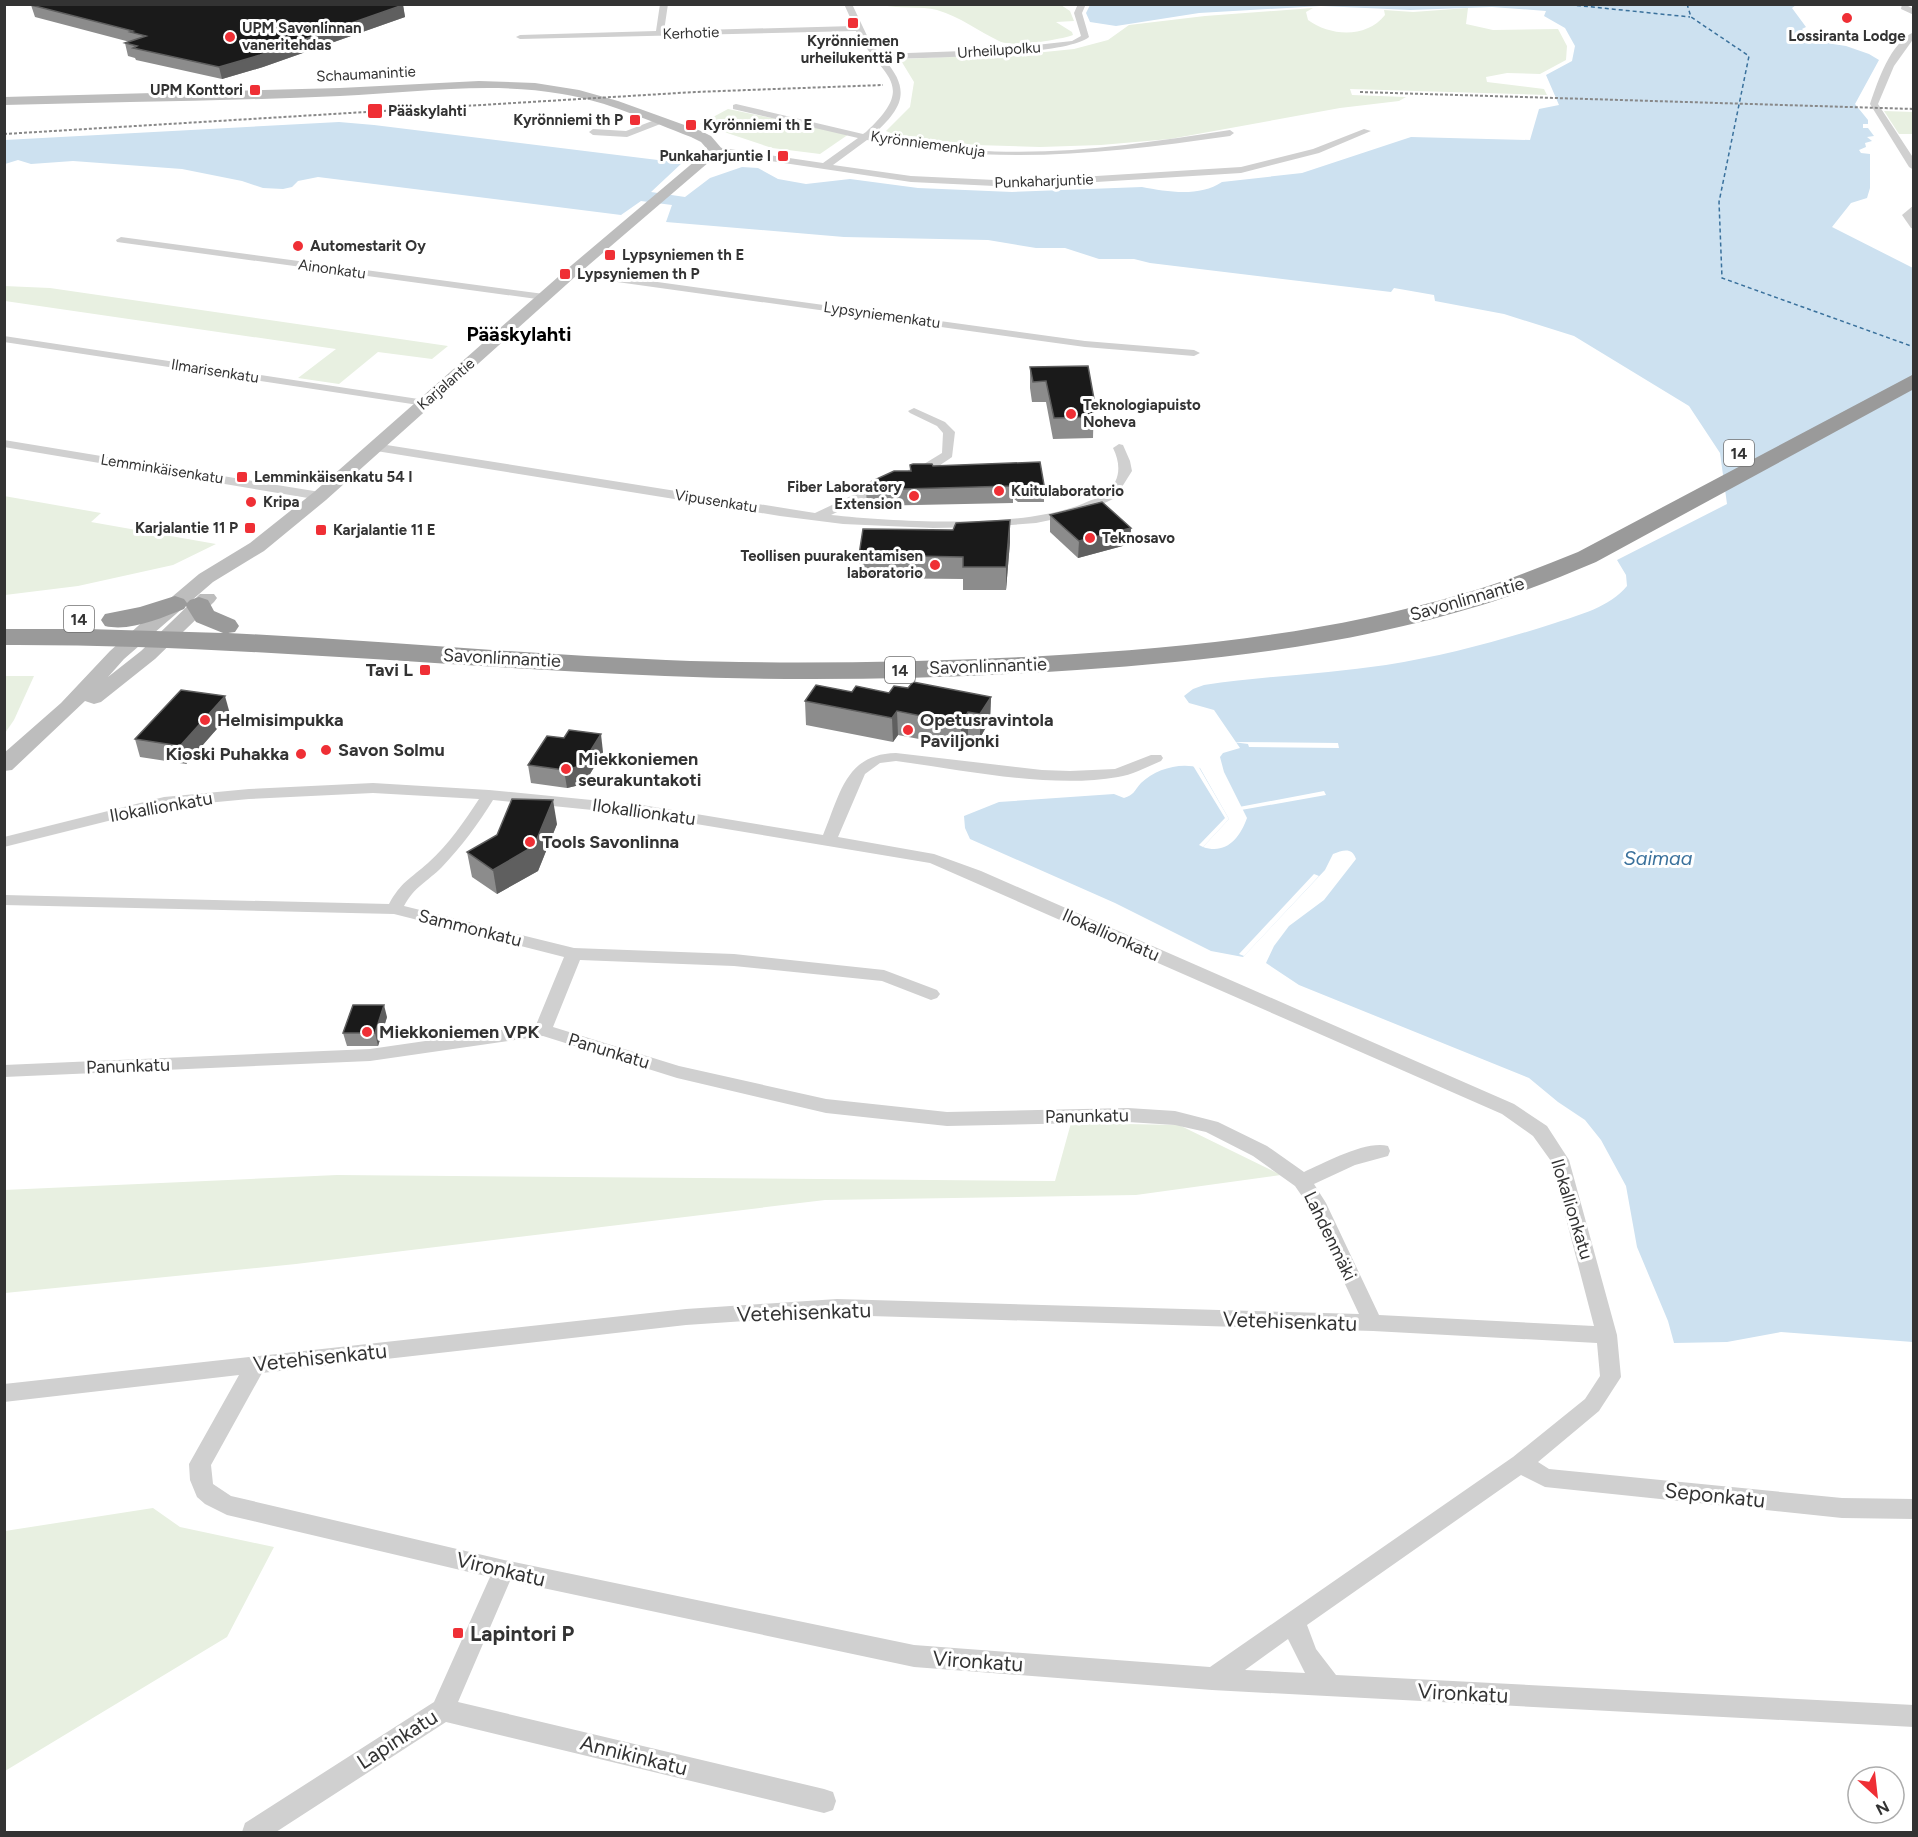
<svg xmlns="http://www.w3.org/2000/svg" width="1918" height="1837" viewBox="0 0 1918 1837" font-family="Figtree,sans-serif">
<rect width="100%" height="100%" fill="#fff"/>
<g fill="#e8f0e1">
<path d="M882,5H1061L1070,11L1074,21L1056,22L1072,32L1073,35C1059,40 1012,48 999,41C978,31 961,17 937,10C921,6 900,9 882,5Z"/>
<path d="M1313,8L1306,12L1308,20C1330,36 1366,39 1385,15L1384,10L1413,12L1468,8L1466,24L1493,30L1558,29L1567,46L1566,60L1540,74L1507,73L1486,77L1487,82L1544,89L1547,95L1350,89L1352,95L1406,97L1399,101L1340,108L1170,139L1101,145L1040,147L975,145L895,135L886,131L910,107L914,82L900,59L1025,54L1074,49L1108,40L1129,25L1205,16Z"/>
<path d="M728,109L849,134L820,154L772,148L700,124Z"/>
<path d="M1884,111L1913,112V134H1899Z"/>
<path d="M4,286L50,288L448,346L432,359L378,352L339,384L298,378L336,349L5,301Z"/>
<path d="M4,496L101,513L91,522L216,544L173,565L78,586L5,595Z"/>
<path d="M5,676H34L14,720L5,733Z"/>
<path d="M1071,1123L1179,1125L1281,1175L1136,1195L825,1200L296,1264L5,1293L4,1190L337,1175L1055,1181Z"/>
<path d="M153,1508L180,1527L274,1547L227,1637L5,1771V1531Z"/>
</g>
<path fill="#cde1f0" d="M1090,5H1796L1792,8L1806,27L1802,29L1805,32L1833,44L1846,46L1869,54L1879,60L1855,104L1868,120V124H1863V128H1868L1874,136L1867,137L1872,141L1865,143L1866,147L1859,150L1861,153L1870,154V188L1867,198L1851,203L1832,227L1913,268V1342L1781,1332L1727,1342L1674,1343L1668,1321L1637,1247L1626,1186L1601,1140L1585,1120L1558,1102L1529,1078L1299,985L1266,963L1274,946L1289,926L1324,900L1356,859C1352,847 1343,850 1333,854L1325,870L1243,957L1211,951L1115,903L970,839L965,828L964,816L999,802L1114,794L1124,798C1134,795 1134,791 1141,783C1156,769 1180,762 1200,768L1229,819L1203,847C1226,855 1240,838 1247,818L1224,772L1220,757L1223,753L1240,748L1214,710L1189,703L1184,696L1193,689L1204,685C1264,676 1326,674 1386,665C1444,656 1499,641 1555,623C1579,615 1610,607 1627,586L1626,575L1617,560L1727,504L1720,453L1689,406L1574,336L1504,314L1435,301L1434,295L1394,288L1391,292L1150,263L1134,259H1099L1065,248H1036L988,240L844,237L666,222L672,205L641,201L621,215L318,177L298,181L292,187L283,189L263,188L242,181L182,169L73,161L31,164L18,160L5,164V140L339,122L374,125L682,163L651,192L685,197L710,178L742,167L758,168L778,179L806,184L850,179L918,188L1012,192L1142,187C1168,192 1200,197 1222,182L1302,173L1411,137L1530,140L1539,109L1559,105L1546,75L1572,61L1575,46L1565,28L1544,16L1546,11L1492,7L1410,10L1321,6L1199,13L1116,26L1090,22L1086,13Z"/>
<g fill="#fff">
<path d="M1233,742L1338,743L1339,748L1249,747L1248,744Z"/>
<path d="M1192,764H1197L1229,819L1203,847L1199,845L1225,818Z"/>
<path d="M1324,791L1326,795L1241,810L1239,807Z"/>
<path d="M1314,874L1319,876L1244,956L1239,954Z"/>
</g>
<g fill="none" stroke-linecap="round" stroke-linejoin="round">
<g stroke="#3a719c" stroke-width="1.5" stroke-dasharray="4 3" stroke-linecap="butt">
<path d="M1563,4L1690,17"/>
<path d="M1687,4L1691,17L1749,56L1719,202L1722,278L1914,347"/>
</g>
<g fill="#d0d0d0" fill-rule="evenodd">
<path d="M660,4H668L664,31L854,26L844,4H852L870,42L880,54L992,50L1072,41L1081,36L1074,13L1078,4H1086L1082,13L1089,37C1067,56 921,58 884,59C913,92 901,109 872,136C905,142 938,147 971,150C1057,157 1145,143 1230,130L1234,133L1230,136C1105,154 992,166 867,140L833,165L911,176L1016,181L1241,167L1313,149L1364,129L1371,131L1319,153L1241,173L1016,187L911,182L716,153L711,150L716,147L823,163L858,138L733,109V105L736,104L863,134L866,132C920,82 880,77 856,31L520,39L516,37L520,35L656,31Z"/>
<path d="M1902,4H1910L1908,6L1914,9V15L1901,9Z"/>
<path d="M1914,32V38L1894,66L1878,104L1914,159V170L1909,167L1870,104C1878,81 1890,43 1914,32Z"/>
<path d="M660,118L664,121L663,123L627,137L593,135L589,132L593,129L626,131Z"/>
<path d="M1914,205V229L1911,228L1902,215Z"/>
<path d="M121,237L544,294L549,297L544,300L117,242L116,240Z"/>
<path d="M571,270L1085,341L1194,350L1200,353L1194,356L1085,347L567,275L566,273Z"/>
<path d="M4,336L425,400L431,403L425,406L4,342Z"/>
<path d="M914,408L945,422L955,432L952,457C940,465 923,479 908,476V470L924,464L942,453L943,433L937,426L910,413L908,411Z"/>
<path d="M4,440L320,492L326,496L320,500L4,447Z"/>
<path d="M374,443L815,513L885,480L889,481L891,484L889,487L831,515C899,522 1028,530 1089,501C1094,499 1102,497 1106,493C1121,481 1121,464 1113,448L1119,444L1123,445L1130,461L1132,471L1115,498L1084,513L1036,523L985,527L933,528L843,524L780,516L370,450V444Z"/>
<path d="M896,753L1042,770L1070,771L1115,769L1151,755H1161L1163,758L1161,761C1147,767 1132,775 1118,777C1050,789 965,770 896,761L880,763L865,774L838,837L934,854L981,871L1514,1104L1547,1126L1569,1160L1617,1335L1621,1377L1599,1411L1538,1462L1549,1469L1842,1498L1914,1499V1519L1842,1518L1545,1487L1521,1475L1307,1625L1316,1649L1336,1675L1914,1705V1727L1212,1690L914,1667L510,1581L458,1702L824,1789L833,1792L836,1801L833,1810L824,1813L446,1722L276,1832H242L245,1823L434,1702L490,1577L227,1515L205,1504L197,1497L190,1480L189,1464L239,1375L4,1402V1384L686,1309L837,1299L1359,1314L1308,1205L1295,1186L1253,1156L1206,1132L1175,1125L1128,1122L947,1126L826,1113L677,1078L543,1036L370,1061L4,1077V1065L370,1049L536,1025L564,957L394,914L4,905V895L389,904C401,882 410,879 428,863C449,844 464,822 479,799L373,793L249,799L164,807L4,847V837L164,797L249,789L373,783L489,790L642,805L823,835C840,795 845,754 896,753ZM493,800L642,815L930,863L1502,1114L1533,1136L1551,1161L1594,1326L1379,1315L1326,1203L1314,1184L1355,1165L1388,1156L1390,1151L1388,1146C1366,1140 1324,1163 1304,1172L1267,1146L1218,1122L1175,1111L1128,1108L947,1112L826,1099L679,1066L553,1027L580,960L734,966L882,981L931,1000L937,998L940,994L937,990L884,970L734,954L574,948L404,906C415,886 427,882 442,867C462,846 478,824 493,800ZM837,1315L1373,1331L1597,1343L1600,1376L1585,1399L1513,1457L1210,1667L914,1645L504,1560L231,1496L213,1484L211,1465L262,1373L686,1325ZM1288,1639L1305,1673L1245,1670Z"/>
</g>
<path fill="#bdbdbd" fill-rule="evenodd" d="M479,81L535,83L579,90L618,101L701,131L711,136L723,150L576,276L326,500L264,551L213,582L124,659L108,677L141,651L200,594H214L217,598L214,602L155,659L101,702L94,704L85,701L12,770L4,771V753L61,703L110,651L147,618L199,574L250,543L314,492L566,270L708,150L701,142L691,137C649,121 607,101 562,94C489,81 414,93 340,96C228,101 116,102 4,105V97L340,88Z"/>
<path fill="#9a9a9a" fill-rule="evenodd" d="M1914,374V389L1596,562C1558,578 1521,593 1482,605C1351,645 1214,661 1077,670C940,679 802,682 665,676C445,667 225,644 4,645V629H87L223,633L196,622L186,606L184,609C161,618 130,632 105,626L101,620L105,614L140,607L175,596L184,599L187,603L190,600L199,597L208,600L214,611L235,620L239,626L235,632L228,633C374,640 520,654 666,660C791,665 917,662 1043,656C1184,648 1326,634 1462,594C1502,583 1540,567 1578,552Z"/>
<g stroke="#888" stroke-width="2" stroke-dasharray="3 2" stroke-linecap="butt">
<path d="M1360,92L1914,109"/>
<path d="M4,134L695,92L883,85"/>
</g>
</g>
<g fill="#8c8c8c">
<path d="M31,5H403L405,17L263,67L222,79L136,60L135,58L128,56L125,43L130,42L35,17Z"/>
<path d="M1030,367L1094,399L1093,438L1053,439L1046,402H1032L1030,388Z"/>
<path d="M933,466L1044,485V502H1018L1013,498V503L867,506L866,490L910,471Z"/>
<path d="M1050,515L1131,528L1130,544L1078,558L1050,532Z"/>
<path d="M1010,520V542L1006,590H963V579L860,578L859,555L953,530Z"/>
<path d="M852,692L991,697L990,720L980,738L968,736L961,747L898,735L893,742L806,725L805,701Z"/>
<path d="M230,714L186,764L140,757L135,739Z"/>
<path d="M603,752L584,784L567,788L531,783L528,765Z"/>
<path d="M557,824L538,871L497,894L472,877L467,852Z"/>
<path d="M387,1017L378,1046H347L343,1033Z"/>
</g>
<g fill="#5f5f5f">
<path d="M403,5L405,17L263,67L222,79L219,67Z"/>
<path d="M1010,520V542L1006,590V567Z"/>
<path d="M1131,528L1130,544L1078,558L1079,541Z"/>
<path d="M225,696L230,714L186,764L180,746Z"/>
<path d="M991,697L990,720L980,738V714Z"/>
<path d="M897,711L898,735L893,742L892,718Z"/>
<path d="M968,712V736L961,747V724Z"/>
<path d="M601,734L603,752L584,784L567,788L564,770Z"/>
<path d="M553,800L557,824L538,871L497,894L493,870Z"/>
<path d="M384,1005L387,1017L378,1046L375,1033Z"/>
</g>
<g fill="#1a1a1a" stroke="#5f5f5f" stroke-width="1.5">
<path d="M398,4L403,5L260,55L219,67L133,48L137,46L125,43L146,36L130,32L133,31L31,5Z"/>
<path d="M1088,366L1094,399H1089L1094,417L1054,418L1046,381L1033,382L1030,367Z"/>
<path d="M1040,462L1044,485L1019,486L1014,482L1013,486L866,490L870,482L894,471H911L910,465L913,464H932L933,466Z"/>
<path d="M1102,502L1131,528L1079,541L1050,515Z"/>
<path d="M1010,520L1006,567H963V557L859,555L863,529L953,530L956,523Z"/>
<path d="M913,682L991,697L980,714L968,712L961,724L897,711L892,718L805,701L816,685L852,692L856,686L889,693L894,686L908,688Z"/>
<path d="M181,690L225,696L180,746L135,739Z"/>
<path d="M569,730L601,734L581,766L564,770L528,765L547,736L564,738Z"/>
<path d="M512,799L553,800L534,846L493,870L467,852L497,835Z"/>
<path d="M353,1005H384L375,1033H343Z"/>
</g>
<g fill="#ef2f35" stroke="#fff" stroke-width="2">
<circle cx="1847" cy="18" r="6"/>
<rect x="847" y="17" width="12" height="12" rx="3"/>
<circle cx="230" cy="37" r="6"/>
<rect x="249" y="84" width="12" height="12" rx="3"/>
<rect x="367" y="103" width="16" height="16" rx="3"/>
<rect x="629" y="114" width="12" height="12" rx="3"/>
<rect x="685" y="119" width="12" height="12" rx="3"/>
<rect x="777" y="150" width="12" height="12" rx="3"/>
<circle cx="298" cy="246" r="6"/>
<rect x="604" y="249" width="12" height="12" rx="3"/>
<rect x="559" y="268" width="12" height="12" rx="3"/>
<circle cx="1071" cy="414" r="6"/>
<rect x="236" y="471" width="12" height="12" rx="3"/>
<circle cx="999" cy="491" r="6"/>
<circle cx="914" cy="496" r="6"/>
<circle cx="251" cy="502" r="6"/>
<rect x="244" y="522" width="12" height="12" rx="3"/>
<rect x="315" y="524" width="12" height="12" rx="3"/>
<circle cx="1090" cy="538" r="6"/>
<circle cx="935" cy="565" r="6"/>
<rect x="419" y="664" width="12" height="12" rx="3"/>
<circle cx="205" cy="720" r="6"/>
<circle cx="908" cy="730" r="6"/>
<circle cx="326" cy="750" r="6"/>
<circle cx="301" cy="754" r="6"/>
<circle cx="566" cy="769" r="6"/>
<circle cx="530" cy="842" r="6"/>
<circle cx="367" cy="1032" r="6"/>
<rect x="452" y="1627" width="12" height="12" rx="3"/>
</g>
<g text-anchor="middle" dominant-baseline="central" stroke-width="6" stroke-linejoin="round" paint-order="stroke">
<g font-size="15" font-weight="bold" fill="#333" stroke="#fff" text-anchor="start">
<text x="242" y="28">UPM Savonlinnan<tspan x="242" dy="17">vaneritehdas</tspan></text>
<text x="1847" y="36" text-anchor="middle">Lossiranta Lodge</text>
<text x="853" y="41" text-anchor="middle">Kyrönniemen<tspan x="853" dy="17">urheilukenttä P</tspan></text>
<text x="243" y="90" text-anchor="end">UPM Konttori</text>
<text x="388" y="111">Pääskylahti</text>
<text x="623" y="120" text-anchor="end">Kyrönniemi th P</text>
<text x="703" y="125">Kyrönniemi th E</text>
<text x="771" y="156" text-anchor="end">Punkaharjuntie I</text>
<text x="310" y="246">Automestarit Oy</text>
<text x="622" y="255">Lypsyniemen th E</text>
<text x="577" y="274">Lypsyniemen th P</text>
<text x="1083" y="405">Teknologiapuisto<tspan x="1083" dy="17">Noheva</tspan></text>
<text x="254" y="477">Lemminkäisenkatu 54 I</text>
<text x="902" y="487" text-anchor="end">Fiber Laboratory<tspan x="902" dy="17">Extension</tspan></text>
<text x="1011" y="491">Kuitulaboratorio</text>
<text x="263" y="502">Kripa</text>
<text x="238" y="528" text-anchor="end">Karjalantie 11 P</text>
<text x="333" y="530">Karjalantie 11 E</text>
<text x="1102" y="538">Teknosavo</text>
<text x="923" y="556" text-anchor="end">Teollisen puurakentamisen<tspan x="923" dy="17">laboratorio</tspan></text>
</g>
<g font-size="15" fill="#333" stroke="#fff">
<text transform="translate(691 33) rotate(-2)">Kerhotie</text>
<text transform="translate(999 50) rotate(-4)">Urheilupolku</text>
<text transform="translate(366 74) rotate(-3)">Schaumanintie</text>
<text transform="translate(928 144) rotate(8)">Kyrönniemenkuja</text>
<text transform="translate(1044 181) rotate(-2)">Punkaharjuntie</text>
<text transform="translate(332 269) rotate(8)">Ainonkatu</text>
<text transform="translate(882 315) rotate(8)">Lypsyniemenkatu</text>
<text transform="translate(215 371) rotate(9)">Ilmarisenkatu</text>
<text transform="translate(446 384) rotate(-41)">Karjalantie</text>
<text transform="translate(162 469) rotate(9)">Lemminkäisenkatu</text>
<text transform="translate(716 501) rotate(9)">Vipusenkatu</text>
</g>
<g fill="#fff" stroke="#707070" stroke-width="1.5">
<rect x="1724" y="440" width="30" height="26" rx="4.5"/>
<rect x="64" y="606" width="30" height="26" rx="4.5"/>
<rect x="885" y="657" width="30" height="26" rx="4.5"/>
</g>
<g font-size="16" font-weight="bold" fill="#333">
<text x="1739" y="453">14</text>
<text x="79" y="619">14</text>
<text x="900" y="670">14</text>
</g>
<g font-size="18" fill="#333" stroke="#fff">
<text transform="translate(1467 599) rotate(-16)">Savonlinnantie</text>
<text transform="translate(502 658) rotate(3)">Savonlinnantie</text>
<text transform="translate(988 666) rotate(-2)">Savonlinnantie</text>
<text transform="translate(161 807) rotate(-10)">Ilokallionkatu</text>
<text transform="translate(644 812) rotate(8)">Ilokallionkatu</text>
<text transform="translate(470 928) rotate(14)">Sammonkatu</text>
<text transform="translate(1111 935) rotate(24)">Ilokallionkatu</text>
<text transform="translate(609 1051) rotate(17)">Panunkatu</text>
<text transform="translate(128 1066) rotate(-2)">Panunkatu</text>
<text transform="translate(1087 1116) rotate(-1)">Panunkatu</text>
<text transform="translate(1572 1209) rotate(73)">Ilokallionkatu</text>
<text transform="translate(1330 1236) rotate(64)">Lahdenmäki</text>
</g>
<g font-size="18" font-weight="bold" fill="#333" stroke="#fff" text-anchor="start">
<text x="413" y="670" text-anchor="end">Tavi L</text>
<text x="217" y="720">Helmisimpukka</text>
<text x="920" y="720">Opetusravintola<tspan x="920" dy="21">Paviljonki</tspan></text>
<text x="338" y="750">Savon Solmu</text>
<text x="289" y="754" text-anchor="end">Kioski Puhakka</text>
<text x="578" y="759">Miekkoniemen<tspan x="578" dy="21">seurakuntakoti</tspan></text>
<text x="542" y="842">Tools Savonlinna</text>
<text x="379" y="1032">Miekkoniemen VPK</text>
</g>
<g font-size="20" font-weight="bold" fill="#000" stroke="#fff">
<text x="519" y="334">Pääskylahti</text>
</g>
<g font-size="20" font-style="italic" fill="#3a719c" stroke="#fff">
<text x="1658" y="858">Saimaa</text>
</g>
<g font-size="21" fill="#333" stroke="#fff">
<text transform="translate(804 1312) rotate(-2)">Vetehisenkatu</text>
<text transform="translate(1290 1321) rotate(2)">Vetehisenkatu</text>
<text transform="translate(320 1357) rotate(-6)">Vetehisenkatu</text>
<text transform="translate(1715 1495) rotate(6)">Seponkatu</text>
<text transform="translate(501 1569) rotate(13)">Vironkatu</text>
<text transform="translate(978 1661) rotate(4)">Vironkatu</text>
<text transform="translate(1463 1693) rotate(3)">Vironkatu</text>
<text transform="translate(397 1739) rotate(-33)">Lapinkatu</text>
<text transform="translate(634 1755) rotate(14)">Annikinkatu</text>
</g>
<g font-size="21" font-weight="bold" fill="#333" stroke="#fff" text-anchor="start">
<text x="470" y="1633">Lapintori P</text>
</g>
</g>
<rect width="1918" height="1837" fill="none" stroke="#333333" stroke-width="12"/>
<g transform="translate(1876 1795) rotate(153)"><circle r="28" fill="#ffffff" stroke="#adadad" stroke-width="1.5"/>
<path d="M0-4.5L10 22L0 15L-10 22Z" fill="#ef2f35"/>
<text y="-9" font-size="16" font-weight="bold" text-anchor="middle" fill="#333333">N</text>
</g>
</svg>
